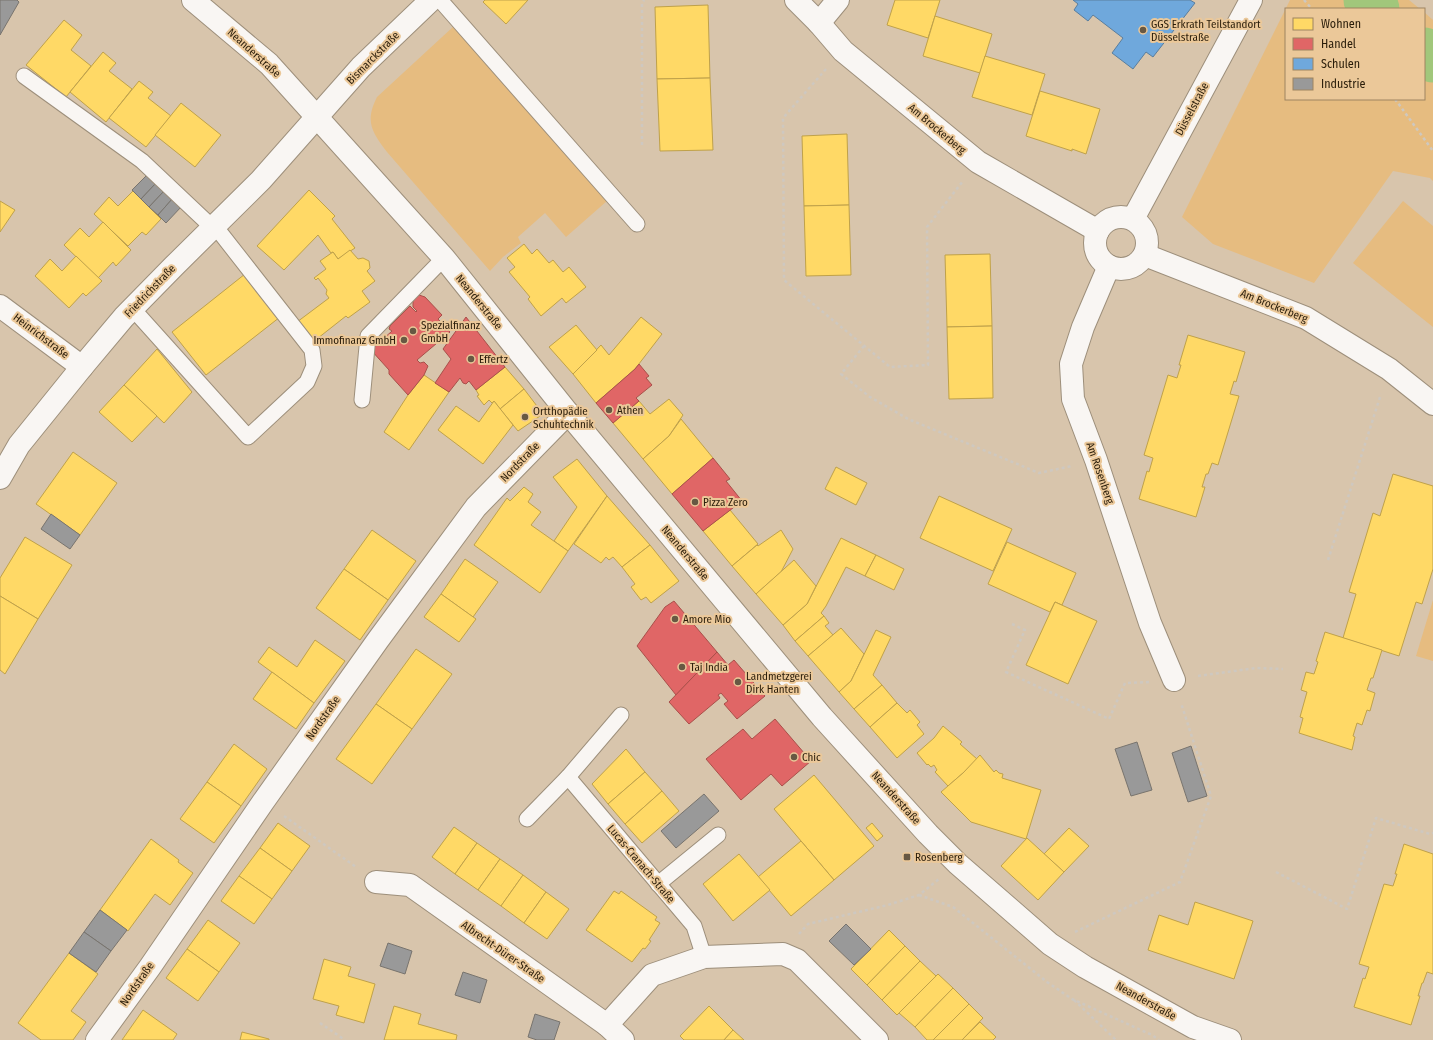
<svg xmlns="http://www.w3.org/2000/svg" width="1433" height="1040" viewBox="0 0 1433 1040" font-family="'Fira Sans Condensed',sans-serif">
<rect width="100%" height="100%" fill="#d8c5ac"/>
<g fill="#e6bc80">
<path d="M1290,0H1409L1420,9H1286V99H1424V12L1433,20V181L1430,178L1393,171L1314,283L1213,244L1182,217Z"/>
<path d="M454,26L607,201L566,237L545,213L518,237L521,243L503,257L490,271L387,152C371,131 365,121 377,97Z"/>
<path d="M1403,201L1433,226V327L1353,263Z"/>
<path d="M1433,600V661L1416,656Z"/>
</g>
<g fill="#ffd966" stroke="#bfa14a">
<path d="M485,0H528L506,24L483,2Z"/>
<path d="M895,0H940L928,38L887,25Z"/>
<path d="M708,5L710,78L657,79L655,7Z"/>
<path d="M935,16L992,34L980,73L923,56Z"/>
<path d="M64,20L82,35L71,50L91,66L66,97L26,65Z"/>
<path d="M103,52L116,63L109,71L132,89L106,122L70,92Z"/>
<path d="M985,56L1045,74L1032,115L972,97Z"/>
<path d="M710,78L713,150L660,151L657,79Z"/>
<path d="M139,81L153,92L148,98L171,116L146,147L109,118Z"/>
<path d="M1040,91L1100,109L1086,154L1072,149V151L1026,136Z"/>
<path d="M181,103L221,135L195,167L155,135Z"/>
<path d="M847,134L849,205L804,206L802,136Z"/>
<path d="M309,190L335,216L332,219L355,248L338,259L333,252L331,253L318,235L284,270L257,246Z"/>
<path d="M133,191L161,219L146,235L142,232L128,246L94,214L109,197L118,206Z"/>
<path d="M0,201L15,210L0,232Z"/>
<path d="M849,205L851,275L806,276L804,206Z"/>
<path d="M103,222L131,250L116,266L113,262L98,278L64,245L80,228L89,237Z"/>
<path d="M524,244L532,254L537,249L549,263L553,260L563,272L569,267L586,287L566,303L562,298L541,316L528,299L530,297L509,272L515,267L507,258Z"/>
<path d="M350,250L358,259L363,258L369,261L370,268L367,271L375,281L362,291L370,302L348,318L346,316L313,342L297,322L329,298L326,294L327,290L318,278L316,280L314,278L326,269L320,261L333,252L338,259Z"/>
<path d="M990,254L992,326L947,327L945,255Z"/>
<path d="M76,256L102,281L86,296L83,293L69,308L35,276L50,259L62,271Z"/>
<path d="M245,274L280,317L206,375L172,332Z"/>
<path d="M641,317L662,334L635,369L596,403L573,374L601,345L609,355Z"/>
<path d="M576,325L597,350L573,374L549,347Z"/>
<path d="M992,326L993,398L949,399L947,327Z"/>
<path d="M1188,335L1245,352L1236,382L1234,381L1230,394L1239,396L1218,465L1212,463L1208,474H1206L1202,487H1205L1196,517L1139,499L1147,471L1149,472L1153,458L1144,455L1168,375L1177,378L1181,365H1179Z"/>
<path d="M157,349L192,392L164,423L124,385Z"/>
<path d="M505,367L524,389L500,409L494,401L492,403L489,400L484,405L477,396L479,395L476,390Z"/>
<path d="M424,375L449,392L409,450L384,432L408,395Z"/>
<path d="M124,385L157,416L132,442L99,412Z"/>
<path d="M524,389L543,414L518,431L500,409Z"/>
<path d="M669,399L683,415L669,436L643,459L613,423L639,401L650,414Z"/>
<path d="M494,401L513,425L483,464L438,430L456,406L479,422Z"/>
<path d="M681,419L713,458L672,494L643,459L669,436Z"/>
<path d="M73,452L117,483L80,535L36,504Z"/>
<path d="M577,459L607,496L568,551L554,541L577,507L553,477Z"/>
<path d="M836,467L867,483L856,505L825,489Z"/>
<path d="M1393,474L1433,486V569L1422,604L1416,602L1399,656L1343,638L1356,594L1349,592L1373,513L1380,516Z"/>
<path d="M524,487L533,494L528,502L541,512L531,525L568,551L540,593L474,545L507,498L510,501Z"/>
<path d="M607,496L650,545L622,567L613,557L609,560L606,557L601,563L574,544Z"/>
<path d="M939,496L1012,529L993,571L920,538Z"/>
<path d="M730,510L758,544L732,566L703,531Z"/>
<path d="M372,530L416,561L388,600L344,569Z"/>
<path d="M781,530L793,549L781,572L756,594L732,566L757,545L758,546Z"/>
<path d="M25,537L72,565L38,619L0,596V578Z"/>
<path d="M841,538L876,555L865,576L846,567L826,606L821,613L824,616L795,641L783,625L807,604Z"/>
<path d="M1007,542L1076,573L1062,605L1055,602L1050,612L988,584Z"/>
<path d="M650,545L679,581L651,603L646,597L641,600L631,587L635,584L622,567Z"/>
<path d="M876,555L904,569L894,590L865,576Z"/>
<path d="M465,559L498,582L473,617L441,594Z"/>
<path d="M794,560L816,586L807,604L783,625L756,594Z"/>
<path d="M344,569L388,600L360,640L316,608Z"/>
<path d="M441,594L476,619L459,642L424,617Z"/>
<path d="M0,596L38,619L5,674L0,670Z"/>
<path d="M1055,602L1097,621L1068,684L1026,665Z"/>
<path d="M824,616L829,623L825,626L833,635L808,656L795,641Z"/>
<path d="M841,628L864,654L851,681L839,692L808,656Z"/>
<path d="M876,630L891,637L873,675L882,685L854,709L839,692L851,681Z"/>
<path d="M1325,632L1382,650L1373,678H1371L1367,690L1375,693L1370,711L1367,710L1362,725L1357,723L1353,736L1355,737L1352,750L1299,733L1303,718L1300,717L1307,692L1301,690L1306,672L1314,674L1318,662L1316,661Z"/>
<path d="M315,640L345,661L314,703L258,662L269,647L297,667Z"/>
<path d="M416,649L452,674L412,729L376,704Z"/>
<path d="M272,672L314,703L296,729L253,699Z"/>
<path d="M882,685L897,703L870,727L854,709Z"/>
<path d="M897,703L907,713L910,710L920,722L917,725L924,734L897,758L870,727Z"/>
<path d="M376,704L412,729L372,784L336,759Z"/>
<path d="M943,726L962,742L960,744L977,759L963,773L948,786L935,772L937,770L934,765L931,767L928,764L927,765L917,753L934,738Z"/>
<path d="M234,744L267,769L241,806L207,782Z"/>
<path d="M626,749L645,772L608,804L592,784Z"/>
<path d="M980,755L994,772L996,770L999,773L1003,774L1002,778L1041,790L1026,839L971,822L941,792L963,773Z"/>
<path d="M645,772L662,791L625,824L608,804Z"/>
<path d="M814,775L874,846L834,880L774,809Z"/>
<path d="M207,782L241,806L214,843L180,819Z"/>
<path d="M662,791L679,811L642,843L625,824Z"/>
<path d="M278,823L310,846L292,871L260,848Z"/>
<path d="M872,823L883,836L877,841L866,828Z"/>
<path d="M454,827L477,843L455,874L432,857Z"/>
<path d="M1069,828L1089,846L1064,872L1044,854Z"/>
<path d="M1027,838L1064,872L1038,900L1001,866Z"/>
<path d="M151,839L179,860L178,862L193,873L170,905L155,894L128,931L100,910Z"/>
<path d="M801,841L834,880L791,916L758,877Z"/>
<path d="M477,843L500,859L478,890L455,874Z"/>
<path d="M1404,844L1433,854V974L1427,972L1423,983H1422L1418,996H1420L1411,1025L1354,1007L1363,978L1365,979L1369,967L1359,964L1384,884L1393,886L1397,874H1395Z"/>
<path d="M260,848L292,871L272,899L239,876Z"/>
<path d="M739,854L770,890L733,921L703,884Z"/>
<path d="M500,859L523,875L501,906L478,890Z"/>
<path d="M523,875L546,892L524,923L501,906Z"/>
<path d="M239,876L272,899L254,924L221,901Z"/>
<path d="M614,891L619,894L621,891L657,917L655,920L660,923L649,940L651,941L645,949L643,948L632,962L586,930Z"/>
<path d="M546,892L569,909L547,939L524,923Z"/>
<path d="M1195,902L1253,921L1234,979L1148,950L1159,915L1188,925Z"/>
<path d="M208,920L240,943L219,972L187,949Z"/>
<path d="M889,930L905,946L867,985L851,969Z"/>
<path d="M905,946L920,961L882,1000L867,985Z"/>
<path d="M187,949L219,972L198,1001L166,978Z"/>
<path d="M69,953L98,974L71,1011L86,1022L73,1040H41L18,1023Z"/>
<path d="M324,959L351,967L348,976L375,984L364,1023L336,1015L339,1006L313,999Z"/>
<path d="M920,961L936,976L897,1015L882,1000Z"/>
<path d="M938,974L953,988L915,1027L899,1013Z"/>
<path d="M953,988L969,1004L933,1040H927L915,1027Z"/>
<path d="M969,1004L983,1018L962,1040H933Z"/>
<path d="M394,1006L421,1014L418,1024L457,1035L456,1040H384Z"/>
<path d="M709,1006L733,1030L724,1040H684L680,1036Z"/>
<path d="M143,1010L177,1034L173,1040H122Z"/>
<path d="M980,1022L996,1037L993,1040H962Z"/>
<path d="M733,1030L744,1040H724Z"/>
<path d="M242,1032L269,1039V1040H240Z"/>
</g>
<g fill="#e06666" stroke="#a9504a">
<path d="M419,295L425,297L442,315L438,319L450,332L417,360L420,363L424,362L428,366L424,375L408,395L389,374V370L371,350L392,331L389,329L390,326L410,306L416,312L417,311L413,307V300Z"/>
<path d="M466,317L505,367L476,390L469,381L466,384L463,383L460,378L449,392L435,383L451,359L443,349Z"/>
<path d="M639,364L649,376L646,378L652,385L636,398L639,401L613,423L596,403L635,369Z"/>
<path d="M713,458L730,479L726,481L742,501L703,531L672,494Z"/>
<path d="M674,601L717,652L676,695L637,646L665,607Z"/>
<path d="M717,652L728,665L734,660L765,696L737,719L724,704L728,701L721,693L718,695L720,698L689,724L669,702Z"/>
<path d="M775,719L811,761L782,786L771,774L741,800L706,759L743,729L752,739Z"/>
</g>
<path fill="#6fa8dc" stroke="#5a7e9d" d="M1073,0H1190L1195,3L1153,57L1146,52L1133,69L1112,53L1123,38L1093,15L1088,21L1074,10L1078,4Z"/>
<g fill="#999" stroke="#78746e">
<path d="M0,0H17L19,2L0,35Z"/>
<path d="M148,174L157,182L141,199L132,190Z"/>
<path d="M157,182L165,190L149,207L141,199Z"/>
<path d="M165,190L173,198L158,215L149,207Z"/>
<path d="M173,198L182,206L166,223L158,215Z"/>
<path d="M51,514L80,535L70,549L41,529Z"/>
<path d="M1137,742L1152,790L1131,796L1115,749Z"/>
<path d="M1191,746L1207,796L1188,802L1172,753Z"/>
<path d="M704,794L719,811L676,848L661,831Z"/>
<path d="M100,910L127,930L111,951L84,932Z"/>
<path d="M846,924L871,949L854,965L829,941Z"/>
<path d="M84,932L111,951L96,972L69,953Z"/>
<path d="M388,943L412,951L405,974L380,966Z"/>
<path d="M463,972L487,980L480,1003L455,995Z"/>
<path d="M535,1014L560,1022L554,1040H537L528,1037Z"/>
</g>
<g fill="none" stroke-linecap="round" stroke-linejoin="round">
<g stroke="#a1c77b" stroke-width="47">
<path d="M1367,0L1376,9"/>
<path d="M1424,51L1433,59"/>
</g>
<g stroke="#9d8f7b" stroke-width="17">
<g id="lane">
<path d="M440,0L637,224"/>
<path d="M24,76L142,161L213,228"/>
<path d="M133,309L248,437L307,382L314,366L312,350L215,226"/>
<path d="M362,400L368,336L444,258"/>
<path d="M568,777L694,926L704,957"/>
<path d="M527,819L568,777L621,715"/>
<path d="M658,884L718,835"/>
</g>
</g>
<g stroke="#9d8f7b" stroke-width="24">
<g id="street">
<path d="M796,0L819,23L843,51L978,162L1098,231"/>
<path d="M819,23L838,0"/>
<circle cx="1121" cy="243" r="26"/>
<path d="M1133,219L1251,0"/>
<path d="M1145,255L1306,318L1389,369L1433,404"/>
<path d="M1109,266L1083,327L1071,364L1073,399L1096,460L1150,623L1174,680"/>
<path d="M0,306L82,367"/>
<path d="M0,478L19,445L82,367L124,317L174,266L261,180L361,67L431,0"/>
<path d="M376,882L410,885L607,1025L623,1040"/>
<path d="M607,1025L652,975L704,957L783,954L797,960L877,1040"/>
<path d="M97,1040L150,967L263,802L378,640L476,507L568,413"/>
</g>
</g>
<g stroke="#9d8f7b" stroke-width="24">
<path id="secondary" d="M193,0L269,64L444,258L568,413L822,717L928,834L958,864L1050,944L1085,967L1193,1027L1230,1040"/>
</g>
<g stroke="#cec8c0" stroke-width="2.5" stroke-dasharray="3 3" stroke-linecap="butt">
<path d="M1304,0L1312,9"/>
<path d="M826,69L783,118L784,280L890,367L928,365L927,227L963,181"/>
<path d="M1395,99L1433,151"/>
<path d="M642,145V4L644,0"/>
<path d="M864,346L841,374L870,397L908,419L1039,473L1072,466"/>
<path d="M1328,560L1381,394"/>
<path d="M1012,624L1025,630L1006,672L1109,719L1125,683L1149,682"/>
<path d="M1198,676L1256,668L1283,669"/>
<path d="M284,816L356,867"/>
<path d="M1276,872L1347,909L1376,818L1430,834L1433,833"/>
<path d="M919,895L953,907L1047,982L1072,999L1152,1035L1159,1040"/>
<path d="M1075,932L1180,882L1211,796L1181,703"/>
<path d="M799,934L808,924L888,905L919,895L939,879"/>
<path d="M1074,1000L1116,1040"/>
<path d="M320,1023L345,1040"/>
</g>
<use href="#lane" stroke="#f9f6f3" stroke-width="15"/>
<use href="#street" stroke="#f9f6f3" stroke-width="22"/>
<use href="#secondary" stroke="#f9f6f3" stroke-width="22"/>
</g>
<g fill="#675843" stroke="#ebc899" stroke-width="1.5">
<circle cx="1143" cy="30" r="4"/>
<circle cx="413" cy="331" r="4"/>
<circle cx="404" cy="340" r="4"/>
<circle cx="471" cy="359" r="4"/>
<circle cx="609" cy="410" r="4"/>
<circle cx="525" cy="417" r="4"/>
<circle cx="695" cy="502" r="4"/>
<circle cx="675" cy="619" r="4"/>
<circle cx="682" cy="667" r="4"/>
<circle cx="738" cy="682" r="4"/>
<circle cx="794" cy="757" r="4"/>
<rect x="903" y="853" width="8" height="8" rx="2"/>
</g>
<g text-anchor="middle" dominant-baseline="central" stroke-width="4" stroke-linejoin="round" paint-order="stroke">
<g font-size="11" fill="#2a1d0a" stroke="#ebc899" text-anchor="start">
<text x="1151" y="24">GGS Erkrath Teilstandort<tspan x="1151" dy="13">Düsselstraße</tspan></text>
<text x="421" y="325">Spezialfinanz<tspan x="421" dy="13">GmbH</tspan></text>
<text x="396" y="340" text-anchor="end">Immofinanz GmbH</text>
<text x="479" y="359">Effertz</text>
<text x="617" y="410">Athen</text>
<text x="533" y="411">Ortthopädie<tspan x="533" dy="13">Schuhtechnik</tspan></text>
<text x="703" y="502">Pizza Zero</text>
<text x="683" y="619">Amore Mio</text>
<text x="690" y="667">Taj India</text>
<text x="746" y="676">Landmetzgerei<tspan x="746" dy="13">Dirk Hanten</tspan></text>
<text x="802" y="757">Chic</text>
<text x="915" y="857">Rosenberg</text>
</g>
<g font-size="11" fill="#2a1d0a" stroke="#ebc899">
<text transform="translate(254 53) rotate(42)">Neanderstraße</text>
<text transform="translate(373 58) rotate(-45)">Bismarckstraße</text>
<text transform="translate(1192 109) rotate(-62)">Düsselstraße</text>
<text transform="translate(937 129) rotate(40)">Am Brockerberg</text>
<text transform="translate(150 291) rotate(-46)">Friedrichstraße</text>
<text transform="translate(479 302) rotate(51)">Neanderstraße</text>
<text transform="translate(1274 306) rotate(22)">Am Brockerberg</text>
<text transform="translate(41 336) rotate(37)">Heinrichstraße</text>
<text transform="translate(520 462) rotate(-46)">Nordstraße</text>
<text transform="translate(1100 473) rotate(71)">Am Rosenberg</text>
<text transform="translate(685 553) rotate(50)">Neanderstraße</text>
<text transform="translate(323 718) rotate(-55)">Nordstraße</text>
<text transform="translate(896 798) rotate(48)">Neanderstraße</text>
<text transform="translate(641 864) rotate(50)">Lucas-Cranach-Straße</text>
<text transform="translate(503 952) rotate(35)">Albrecht-Dürer-Straße</text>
<text transform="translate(137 984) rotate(-55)">Nordstraße</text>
<text transform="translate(1146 1001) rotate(29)">Neanderstraße</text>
</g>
</g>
<rect x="1285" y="8" width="140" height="92" fill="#ebc899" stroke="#9e8460"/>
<rect x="1293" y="18" width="20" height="12" fill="#ffd966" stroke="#9e8460"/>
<text x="1321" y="28" font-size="12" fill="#2a1d0a">Wohnen</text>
<rect x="1293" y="38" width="20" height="12" fill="#e06666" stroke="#9e8460"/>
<text x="1321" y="48" font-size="12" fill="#2a1d0a">Handel</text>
<rect x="1293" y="58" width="20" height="12" fill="#6fa8dc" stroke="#9e8460"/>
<text x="1321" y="68" font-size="12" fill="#2a1d0a">Schulen</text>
<rect x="1293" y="78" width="20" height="12" fill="#999999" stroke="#9e8460"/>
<text x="1321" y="88" font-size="12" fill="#2a1d0a">Industrie</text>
</svg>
